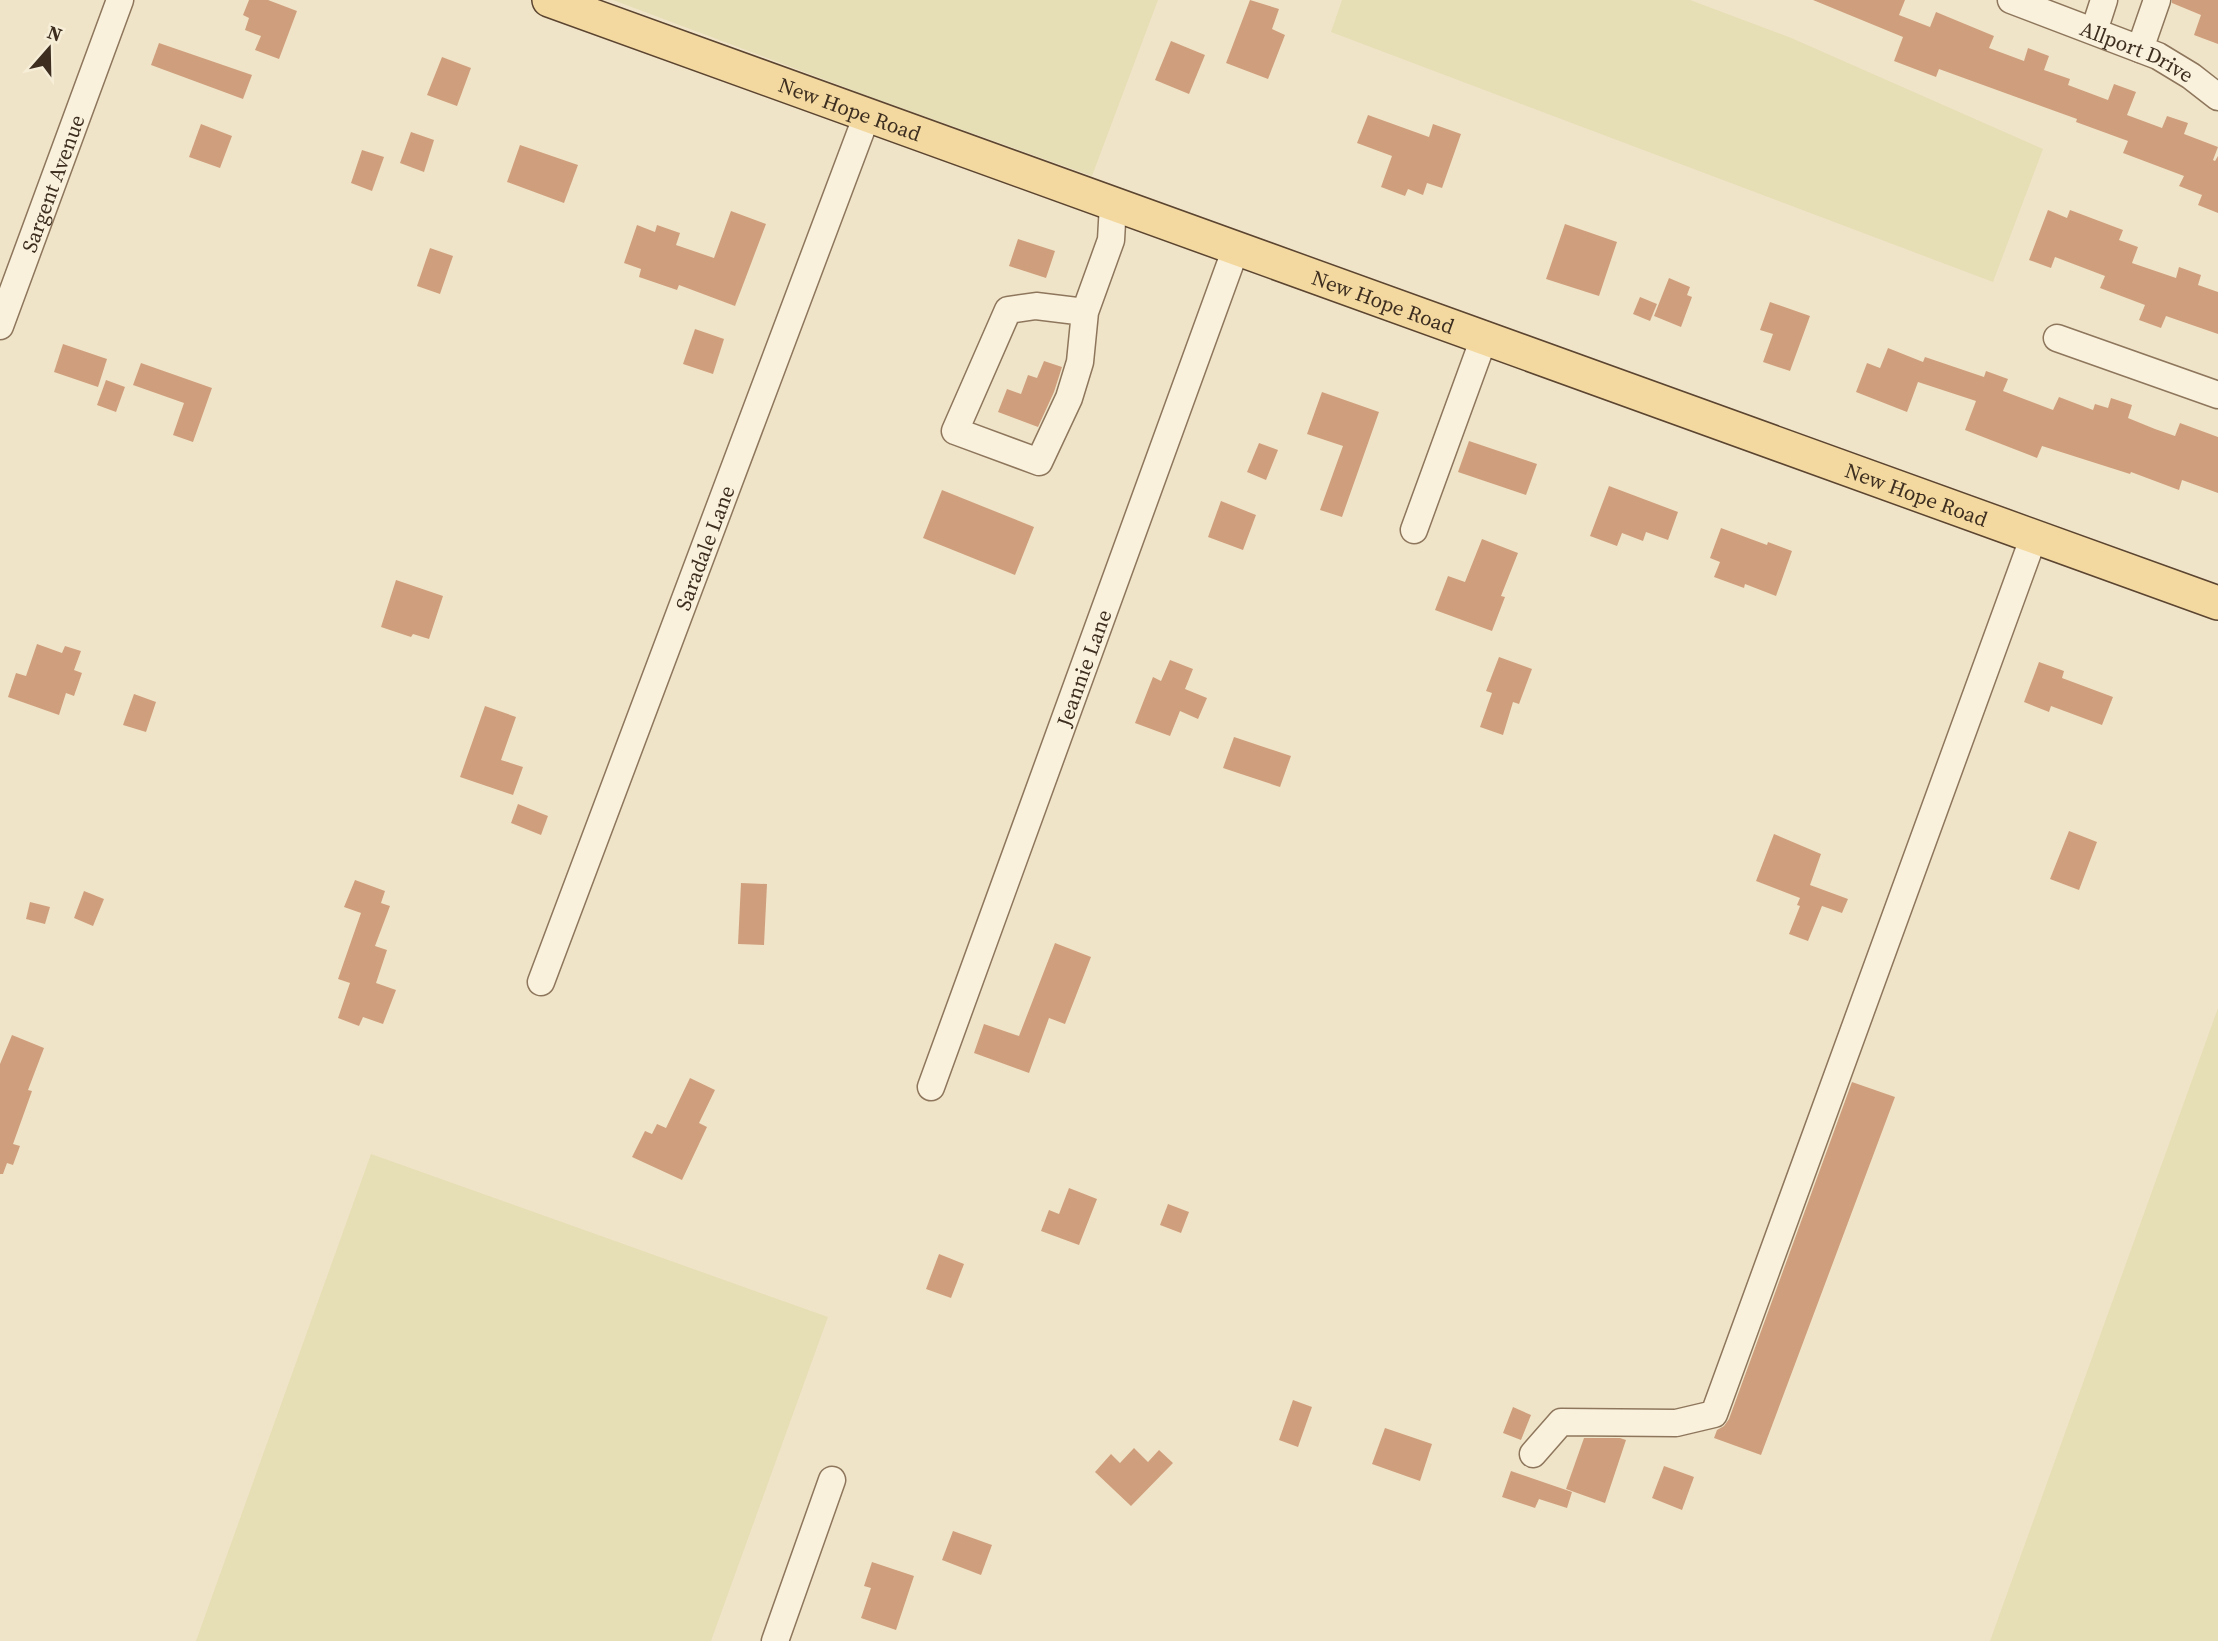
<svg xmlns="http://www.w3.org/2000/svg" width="2218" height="1641" viewBox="0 0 2218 1641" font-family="'Source Serif 4',serif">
<rect width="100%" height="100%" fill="#f0e4c8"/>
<g fill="#e6deb5">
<path d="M613,0H1158L1092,176L876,99Z"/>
<path d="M1342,0H1690L1789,37L2043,149L1993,282L1331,32Z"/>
<path d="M2218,1008V1641H1990Z"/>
<path d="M371,1154L828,1317L711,1641H196Z"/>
</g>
<g fill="#cf9f7d">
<path d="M249,0H268L297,11L279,59L255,50L261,36L245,30L249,18L243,15Z"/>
<path d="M1250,0L1279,9L1272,29L1285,35L1268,79L1226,63Z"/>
<path d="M1813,0H1905L1899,15L1930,27L1936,12L1994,36L1989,48L2024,61L2028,48L2049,56L2044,70L2070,79L2068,85L2108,100L2114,84L2136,92L2127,115L2162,128L2167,116L2188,123L2184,134L2218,147L2213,160L2215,161L2218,156V213L2198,205L2202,195L2179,186L2184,176L2123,153L2128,141L2076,122L2077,119L1939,69L1936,77L1894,61L1903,37Z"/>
<path d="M2172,0H2218V44L2194,35L2201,15L2172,3Z"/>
<path d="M1171,41L1205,55L1189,94L1155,80Z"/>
<path d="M159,43L252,75L243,99L151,65Z"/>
<path d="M442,57L471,68L457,106L427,95Z"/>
<path d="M1368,115L1429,137L1433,124L1461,134L1442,188L1427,183L1423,195L1408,189L1405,196L1381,187L1392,156L1357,143Z"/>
<path d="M201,124L232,136L220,168L189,157Z"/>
<path d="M411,132L434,140L424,172L400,163Z"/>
<path d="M520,145L578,165L564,203L507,182Z"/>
<path d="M362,150L384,157L372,191L351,183Z"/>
<path d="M2048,210L2067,218L2070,210L2123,230L2119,240L2138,247L2132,263L2176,278L2179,267L2201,275L2198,285L2218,292V334L2166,316L2161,328L2139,320L2145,305L2100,288L2105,276L2055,257L2051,268L2029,260Z"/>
<path d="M731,211L766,224L735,306L679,285L677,290L639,277L641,269L624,263L637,225L655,232L657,225L680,233L676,245L714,258Z"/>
<path d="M1565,224L1617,242L1599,296L1546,279Z"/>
<path d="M1018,239L1055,251L1046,278L1009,266Z"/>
<path d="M430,248L453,256L440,294L417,286Z"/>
<path d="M1669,278L1690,287L1687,295L1692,297L1681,327L1654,316Z"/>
<path d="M1640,297L1657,304L1650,321L1633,314Z"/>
<path d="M1770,302L1810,316L1790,371L1763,362L1773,334L1760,330Z"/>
<path d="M695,329L724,339L713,374L683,364Z"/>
<path d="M63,344L107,359L98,387L54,372Z"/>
<path d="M1888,348L1923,362L1925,357L1984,377L1986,371L2008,379L2003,391L2053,410L2059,397L2093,410L2095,404L2108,408L2111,398L2132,405L2128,418L2155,429L2175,436L2180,423L2218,437V493L2182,480L2179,490L2131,472L2130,474L2042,446L2037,458L1965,430L1976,401L1918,382L1907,412L1856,392L1867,363L1880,368Z"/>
<path d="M1044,361L1062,367L1054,392L1038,427L998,412L1007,389L1021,394L1028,375L1037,378Z"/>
<path d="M141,363L212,388L193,442L173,435L184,403L133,385Z"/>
<path d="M106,380L125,387L116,412L97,405Z"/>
<path d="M1322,392L1379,412L1342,517L1320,510L1343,446L1307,434Z"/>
<path d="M1469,441L1537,464L1526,495L1458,472Z"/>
<path d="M1259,443L1278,450L1266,480L1247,472Z"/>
<path d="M1609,486L1678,512L1668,540L1646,532L1643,541L1622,533L1617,546L1590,536Z"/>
<path d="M942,490L1034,527L1015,575L923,538Z"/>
<path d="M1221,501L1256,515L1243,550L1208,537Z"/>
<path d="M1721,528L1767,545L1768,542L1792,551L1776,596L1745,584L1744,588L1714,577L1720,562L1710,558Z"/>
<path d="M1482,539L1518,553L1501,596L1505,597L1492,631L1435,610L1448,576L1465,582Z"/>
<path d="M396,580L443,596L429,639L413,634L411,637L381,627Z"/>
<path d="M37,644L62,653L65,646L81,651L74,670L82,673L74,696L66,693L59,715L8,697L16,673L26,676Z"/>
<path d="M1499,657L1532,669L1519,704L1513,702L1503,735L1480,727L1492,693L1486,691Z"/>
<path d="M1170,660L1193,669L1185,689L1207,698L1198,719L1180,711L1170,736L1135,723L1153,677L1161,681Z"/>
<path d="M2039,662L2064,671L2062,678L2113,697L2102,725L2051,706L2049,712L2024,702Z"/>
<path d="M134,694L156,702L146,732L123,725Z"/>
<path d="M485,706L516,717L501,760L523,767L513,795L460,777Z"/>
<path d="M1234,737L1291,756L1280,787L1223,768Z"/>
<path d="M518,804L548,816L541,835L511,823Z"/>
<path d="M2069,831L2097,842L2079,890L2050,879Z"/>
<path d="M1774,834L1821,854L1810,885L1848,899L1842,913L1822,906L1808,941L1789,934L1800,906L1797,905L1800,898L1756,881Z"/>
<path d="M355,880L385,891L381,903L390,906L375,946L387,950L376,983L396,990L383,1024L363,1017L359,1026L338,1018L350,983L338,979L361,913L344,907Z"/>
<path d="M741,883L767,884L764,945L738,944Z"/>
<path d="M84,891L104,899L93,926L74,918Z"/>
<path d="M30,902L50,907L45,924L26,919Z"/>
<path d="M1055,943L1091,957L1065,1024L1049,1018L1029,1073L974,1053L984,1024L1019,1036Z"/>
<path d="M12,1035L44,1048L28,1090L32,1091L13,1144L20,1146L13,1165L7,1163L3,1174H0V1064Z"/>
<path d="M690,1078L715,1090L699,1123L707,1127L682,1180L632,1157L645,1131L652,1134L657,1124L666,1128Z"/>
<path d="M1852,1082L1895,1097L1761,1455L1714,1438L1717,1430L1724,1426L1729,1419Z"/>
<path d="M1069,1188L1097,1199L1079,1245L1041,1231L1049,1210L1059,1214Z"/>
<path d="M1168,1204L1189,1212L1181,1233L1160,1225Z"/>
<path d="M939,1254L964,1264L951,1298L926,1289Z"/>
<path d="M1293,1400L1312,1407L1298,1447L1279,1440Z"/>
<path d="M1513,1407L1531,1415L1521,1440L1503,1433Z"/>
<path d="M1385,1428L1432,1444L1420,1481L1372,1464Z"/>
<path d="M1584,1438H1620L1626,1440L1605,1503L1566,1489Z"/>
<path d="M1134,1448L1148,1462L1159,1450L1173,1463L1131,1506L1095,1472L1111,1454L1120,1463Z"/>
<path d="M1664,1466L1694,1477L1682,1510L1652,1498Z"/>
<path d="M1511,1471L1572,1492L1567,1508L1539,1499L1535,1508L1502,1497Z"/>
<path d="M953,1531L992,1545L981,1575L942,1560Z"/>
<path d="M872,1562L914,1576L896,1630L861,1618L871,1588L864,1586Z"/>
</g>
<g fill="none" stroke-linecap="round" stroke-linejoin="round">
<g stroke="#8d765c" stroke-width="29">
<g id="minor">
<path id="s1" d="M2011,0L2158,56L2191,76L2218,97"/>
<path d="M2094,31L2104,0"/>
<path d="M2140,49L2157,0"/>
<path d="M1085,312L1036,306L1008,310L955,431L1039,462L1069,398L1080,362L1085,312L1111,240L1113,204"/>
<path id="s2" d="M0,326L120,0"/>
<path d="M2057,338L2218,395"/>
<path d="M1414,530L1484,338"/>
<path id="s3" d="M541,982L867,115"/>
<path id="s4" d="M931,1087L1236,248"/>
<path d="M1533,1454L1561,1422L1676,1423L1714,1414L2034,536"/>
<path d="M775,1641L832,1480"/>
</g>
</g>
<g stroke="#5b4430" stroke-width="36">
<g id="major">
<path id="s5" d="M549,0L2218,603"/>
</g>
</g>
<use href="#minor" stroke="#faf1dc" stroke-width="26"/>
<use href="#major" stroke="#f3d9a0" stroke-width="33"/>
</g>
<g text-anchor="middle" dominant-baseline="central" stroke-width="5" stroke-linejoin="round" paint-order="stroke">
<g font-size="21" fill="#3d2e20" stroke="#f7eed8">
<text stroke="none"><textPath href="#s1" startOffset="136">Allport Drive</textPath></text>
<text stroke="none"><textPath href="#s5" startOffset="320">New Hope Road</textPath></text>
<text stroke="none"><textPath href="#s2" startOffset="152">Sargent Avenue</textPath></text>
<text stroke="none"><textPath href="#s5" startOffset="887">New Hope Road</textPath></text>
<text stroke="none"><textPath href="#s5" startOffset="1454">New Hope Road</textPath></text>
<text stroke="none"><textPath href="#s3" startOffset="464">Saradale Lane</textPath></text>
<text stroke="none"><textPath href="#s4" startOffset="446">Jeannie Lane</textPath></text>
</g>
</g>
<g transform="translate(49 49) rotate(20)" stroke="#f7eed8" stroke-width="5" paint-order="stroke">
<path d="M0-5L12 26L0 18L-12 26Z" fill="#3d2e20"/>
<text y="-10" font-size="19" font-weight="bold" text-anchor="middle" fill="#3d2e20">N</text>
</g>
</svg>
